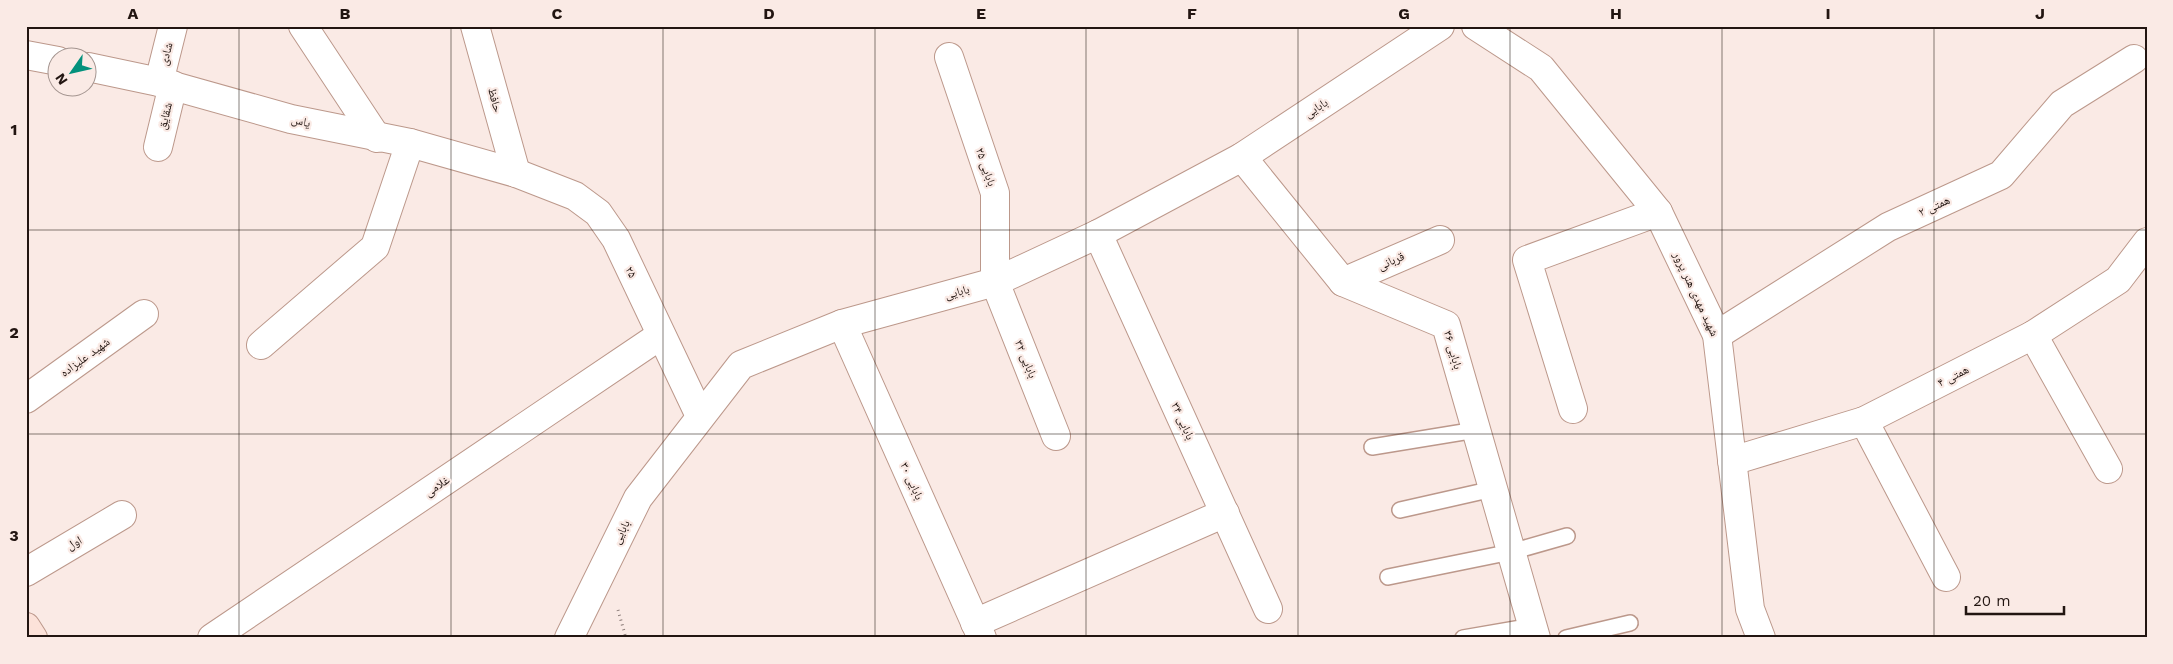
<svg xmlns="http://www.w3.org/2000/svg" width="2173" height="664" viewBox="0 0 2173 664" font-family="'Work Sans','Noto Naskh Arabic',sans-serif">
<rect width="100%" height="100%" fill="#faeae5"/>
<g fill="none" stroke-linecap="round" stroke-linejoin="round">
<g stroke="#bc988b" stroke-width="18">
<g id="service">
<path d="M1372,447L1476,430"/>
<path d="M1400,510L1493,489"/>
<path d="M1388,577L1511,552L1567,536"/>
<path d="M1463,638L1532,626"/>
<path d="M1566,638L1630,623"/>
</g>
</g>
<g stroke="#bc988b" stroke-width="30">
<g id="minor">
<path d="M303,26L377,138"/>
<path d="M475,26L516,173"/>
<path d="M1476,26L1541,68L1658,212L1717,335L1750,609L1761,638"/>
<path d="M26,55L58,61"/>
<path d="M949,57L995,193V282L1056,436"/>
<path d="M88,67L159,82L291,119L410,143L516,173L575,196L598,213L616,239L700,416"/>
<path d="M159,82L173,26"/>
<path d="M158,147L173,85"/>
<path d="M1242,157L1343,282L1446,325L1536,638"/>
<path d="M1098,234L1268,609"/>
<path d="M1343,282L1440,240"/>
<path d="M842,324L982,638"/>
<path d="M1717,335L1888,227L2001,175L2062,104L2134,59"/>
<path d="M2033,335L2108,469"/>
<path d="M261,345L375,247L410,143"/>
<path d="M26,399L144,314"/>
<path d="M1573,409L1527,260L1658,212"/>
<path d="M1864,421L1946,577"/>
<path d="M1732,461L1864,421L2033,335L2118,280L2147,242"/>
<path d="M26,572L122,515"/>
<path d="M975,623L1225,513"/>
<path d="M212,638L661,335"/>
</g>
</g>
<g stroke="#bc988b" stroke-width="30">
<path id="tertiary" d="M569,638L638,498L741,365L842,324L995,282L1098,234L1242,157L1440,26"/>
</g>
<g stroke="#bc988b" stroke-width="30">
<path id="secondary" d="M26,627L33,638"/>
</g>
<path stroke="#897a76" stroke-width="3" stroke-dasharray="1 4" stroke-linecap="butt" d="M618,610L626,638"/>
<use href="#service" stroke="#fff" stroke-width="15"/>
<use href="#minor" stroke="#fff" stroke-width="28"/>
<use href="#tertiary" stroke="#fff" stroke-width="28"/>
<use href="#secondary" stroke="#fce2d9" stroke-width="28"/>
</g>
<path fill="none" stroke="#221511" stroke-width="1" stroke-opacity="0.55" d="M239,26V638M451,26V638M663,26V638M875,26V638M1086,26V638M1298,26V638M1510,26V638M1722,26V638M1934,26V638M26,230H2147M26,434H2147"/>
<g text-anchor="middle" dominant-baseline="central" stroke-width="4.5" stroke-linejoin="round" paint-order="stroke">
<g font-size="12" fill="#221511" stroke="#faeae5">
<text transform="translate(166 54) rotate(-76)">شادی</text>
<text transform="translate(495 100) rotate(75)">حافظ</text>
<text transform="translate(1316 108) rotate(-33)">بابایی</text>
<text transform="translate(165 116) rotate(-76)">شقایق</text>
<text transform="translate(301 121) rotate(13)">یاس</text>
<text transform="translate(986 167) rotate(71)">بابایی ۲۵</text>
<text transform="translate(1934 206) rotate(-25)">همتی ۲</text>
<text transform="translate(1391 261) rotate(-24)">قربانی</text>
<text transform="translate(631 272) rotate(64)">۲۵</text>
<text transform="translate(957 292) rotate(-15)">بابایی</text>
<text transform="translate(1696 294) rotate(65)">شهید مهدی هنر پرور</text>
<text transform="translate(1453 350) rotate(74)">بابایی ۳۶</text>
<text transform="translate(85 357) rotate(-36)">شهید علیزاده</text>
<text transform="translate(1026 359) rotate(68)">بابایی ۳۲</text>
<text transform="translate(1953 376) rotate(-27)">همتی ۴</text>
<text transform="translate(1183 421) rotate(66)">بابایی ۳۴</text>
<text transform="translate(912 481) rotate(66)">بابایی ۳۰</text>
<text transform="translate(437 486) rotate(-34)">غلامی</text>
<text transform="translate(621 532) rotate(-64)">بابایی</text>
<text transform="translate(74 543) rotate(-30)">اول</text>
</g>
</g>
<rect width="2173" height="664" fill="none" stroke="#faeae5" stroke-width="55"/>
<g transform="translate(72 72) rotate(236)"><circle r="24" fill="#faeae5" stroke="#a49590"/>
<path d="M0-4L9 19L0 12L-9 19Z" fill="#03917c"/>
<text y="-8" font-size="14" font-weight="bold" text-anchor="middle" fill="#221511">N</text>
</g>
<path d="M1966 606v8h98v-8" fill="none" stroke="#221511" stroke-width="2.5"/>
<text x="1973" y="606" font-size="15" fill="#221511" stroke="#faeae5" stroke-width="4" paint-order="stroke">20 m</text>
<rect x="28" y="28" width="2118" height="608" fill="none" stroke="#221511" stroke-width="2"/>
<g font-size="16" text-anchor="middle" font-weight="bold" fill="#221511">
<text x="133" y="19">A</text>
<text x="345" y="19">B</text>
<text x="557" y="19">C</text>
<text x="769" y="19">D</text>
<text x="981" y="19">E</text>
<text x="1192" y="19">F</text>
<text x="1404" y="19">G</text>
<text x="1616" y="19">H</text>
<text x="1828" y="19">I</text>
<text x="2040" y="19">J</text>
<text x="14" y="135">1</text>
<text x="14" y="338">2</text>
<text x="14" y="541">3</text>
</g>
</svg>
